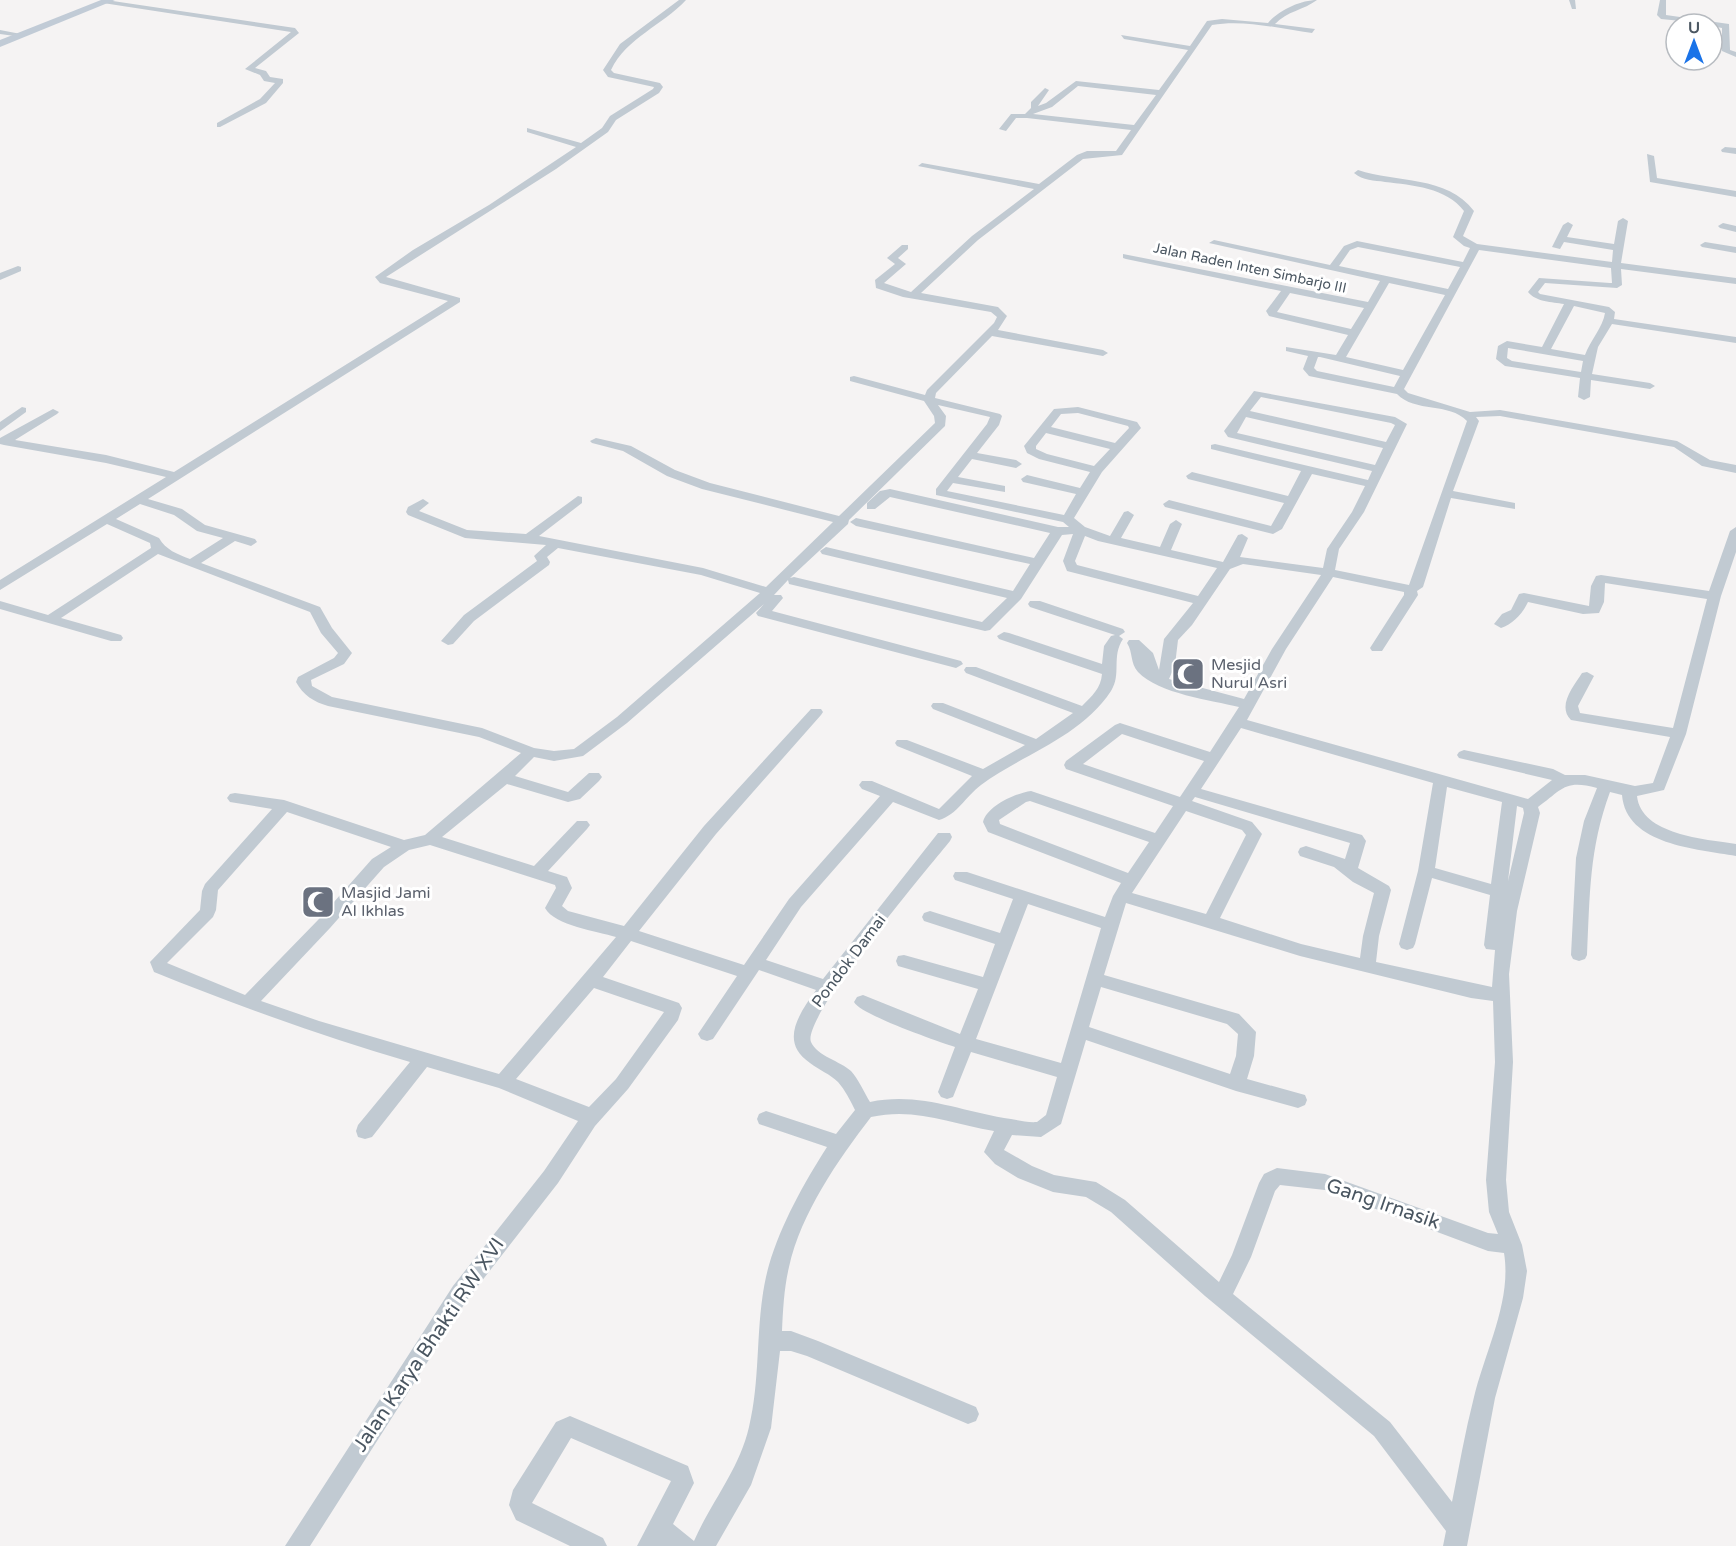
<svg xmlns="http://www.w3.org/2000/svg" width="1736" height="1546" viewBox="0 0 1736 1546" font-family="'Varela Round',sans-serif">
<rect width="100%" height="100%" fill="#f5f3f3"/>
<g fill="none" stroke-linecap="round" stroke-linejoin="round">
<g fill="#c1cad2" fill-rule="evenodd">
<path d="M106,0L295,28L299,33L255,68L266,71L270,77L283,79V83L266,103L220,127H217V123L260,99L275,83L264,81L260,75L245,69L291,32L103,3V1Z"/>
<path d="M679,0H686C662,26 627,37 611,70L614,73L660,83L663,87L659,93L616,120L608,132L556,169L386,277L460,298V302L148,499L182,509L205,525L255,539L257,542L251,546L235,541L201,563L320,607L332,628L352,653L344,664L311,680L312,686L332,697L482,728L534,748L554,751L574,749L617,717L760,593L701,575L558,548L547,557L550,562L549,565L474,621L453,644L448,645L441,641L464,615L537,561L534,556L546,545L465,538L408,515L406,512L408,507L423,499L429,503L419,511L467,530L526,534L578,496L582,497V503L539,536L703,568L766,587L833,522L702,489L667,476L623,451L592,443L590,441L596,438L631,446L675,470L710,483L839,516L935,423L934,416L924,401L850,381V377L854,376L925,395L927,390L994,323L997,317L991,312L903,297L876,288L875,280L895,264L887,258L902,245H908V249L898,258L906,264L884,283L911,292L972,236L1034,189L918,166L922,163L1039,184L1077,155L1087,151H1116L1131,130L1027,118H1016L1006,131L999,129L1011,114H1025L1031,108V102L1045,88L1049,90L1038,106L1046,103L1076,81L1159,90L1188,50L1124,39L1121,35L1190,46L1207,21L1222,19L1268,23C1279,10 1301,0 1317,0C1304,10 1287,11 1275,24L1315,29L1312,33C1281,29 1244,19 1212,25L1122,155L1083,159L978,240L921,293L998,307L1007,316L998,330L1103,350L1108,353L1103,356L992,336L936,393L935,398L1000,414L1002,416L999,425L977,453L1016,460L1022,464L1016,468L972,459L958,477L1005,486V492L953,483L947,491L1064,515L1076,494L1023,482L1021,479L1027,475L1080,488L1090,472L1039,459L1027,453L1024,446L1054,409L1078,407L1137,422L1141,428L1102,472L1074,518L1085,527L1110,536L1124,512L1128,511L1134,515L1121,538L1160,547L1170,524L1176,520L1182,524L1171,550L1223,562L1238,535L1242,534L1248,538L1240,557L1323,568L1327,549L1352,512L1365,486L1312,474L1282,529L1273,534L1165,507L1163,504L1169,500L1271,526L1284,503L1188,479L1186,476L1192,472L1288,496L1301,471L1211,449V445L1215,444L1368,480L1372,471L1228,437L1224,431L1254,391L1395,417L1407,424L1364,512L1339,549L1335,570L1409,585L1467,421C1449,402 1415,413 1397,394L1309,376L1303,369L1308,356L1286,351V347L1336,355L1348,335L1269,316L1266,311L1281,291L1126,259L1123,258V254L1368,302L1380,281L1209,243L1214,240L1330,265L1344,246L1357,241L1463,262L1470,248L1464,246L1453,237L1464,211C1447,188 1412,185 1385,182C1374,180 1363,181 1354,173L1358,170C1396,183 1447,175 1474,211L1463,236L1477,244L1612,262L1613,250L1564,242L1560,249L1552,247L1563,225L1568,222L1573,225L1567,237L1614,244L1618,221L1623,218L1628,221L1621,263L1736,278V284L1621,269L1622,285L1617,288L1545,283L1538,292L1540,294L1609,307L1615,312L1614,319L1736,337V343L1612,324L1598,347L1592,374L1650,383L1655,386L1650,389L1591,380L1590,397L1584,400L1578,397L1580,378L1505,366L1496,359L1498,346L1507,341L1542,347L1564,304C1552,302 1536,302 1528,292L1539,278L1610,283H1612L1611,268L1479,250L1404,389L1408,393L1470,412L1500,410L1677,441L1710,460L1736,465V473L1702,466L1674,447L1500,416L1476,417L1479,421L1453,491L1515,503V509L1451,498L1423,587L1417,591L1418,595L1382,651H1372L1370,648L1404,595V592L1333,577L1286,649L1247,720L1528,799L1552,780L1459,758L1457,755L1459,752L1464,750L1553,769L1565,775H1585L1635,786L1653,783L1670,737L1571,720C1557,706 1573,687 1582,673L1587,672L1594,676L1578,706L1580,713L1673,728L1707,599L1605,583L1604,602L1599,613L1583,614L1528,602C1523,613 1513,624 1501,628L1494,624L1502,614L1511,610L1519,594L1524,593L1589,606L1591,586L1596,576L1601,575L1709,591L1730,531L1736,527V552L1721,596L1686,734L1664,790L1637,796C1641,835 1705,839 1736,844V856C1697,849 1626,845 1622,795L1610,792C1589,849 1590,895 1587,955L1585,959L1579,961L1573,959L1571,955L1576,858L1584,821L1597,788C1564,779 1562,790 1538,807L1540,813L1517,911L1509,974L1513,1062L1506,1180L1509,1212L1522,1245L1527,1271L1523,1298L1495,1398L1467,1546H1443L1446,1531L1374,1436L1205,1296L1111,1212L1086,1197L1053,1192L1018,1178L995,1164L984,1152L994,1131C951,1124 916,1107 871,1117C838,1160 801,1213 789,1267C784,1288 783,1310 782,1331H791L818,1341L976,1407L979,1414L976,1421L968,1424L807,1356L791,1351H780L771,1428L751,1485L716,1546H637L671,1481L571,1438L532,1503L603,1538L607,1546H570L516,1520L509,1505L513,1490L556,1422L570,1416L688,1466L694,1483L673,1524L694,1541C711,1502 739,1470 749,1427C762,1374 754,1318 769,1265C781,1224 804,1183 827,1147L759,1124L757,1119L759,1114L766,1111L836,1134L855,1110C850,1100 845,1090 838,1082C830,1074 819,1070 810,1063C779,1042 799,1014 816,990L759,970L713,1039L707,1041L701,1039L698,1034L737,976L631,941L603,977L679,1003L682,1008L678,1020L628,1089L595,1126L558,1183L467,1300L310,1546H285L453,1286L544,1171L578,1121L499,1088L427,1067L372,1137L365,1139L358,1137L356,1131L358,1125L410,1062C322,1036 238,1006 154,972L150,962L200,910L202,891L205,884L272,809L230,802L227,798L230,794L235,793L284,800L404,840L425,835L521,753L479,737L328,706C314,702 303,695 296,682L298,677L334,658L338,653L321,633L310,612L158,554L61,618L121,635L123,638L121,641H111L0,609V601L48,615L151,548L150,543L107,524L0,590V580L166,477L106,463L4,445L0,444V438L53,409L59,412L57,414L15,440L106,455L174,472L448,301L380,283L375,277L413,250L489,205L576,147L527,132V128L581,143L602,128L610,116L653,89L654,87L608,77L603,70L620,44ZM1078,86L1156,95L1134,125L1033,114L1052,107ZM1358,247L1460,267L1448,289L1339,266L1350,250ZM1389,283L1445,295L1403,370L1346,357ZM1290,293L1364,308L1351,329L1277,312ZM1574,306L1605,313C1603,327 1590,341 1585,355L1551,349ZM1508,348L1583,361L1581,372L1512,361L1507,358ZM1318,357H1320L1400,376L1394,387L1317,371L1314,368ZM1261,397L1391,423L1395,425L1386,442L1250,411ZM938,405L990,417L987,424L936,489V495L1063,522L1069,527H1058L890,489L880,491L867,503V509H875L890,497L1050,533L1034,558L856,518L850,522L856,526L1030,564L1013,591L826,547L820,551L822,554L1007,598L982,622L794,577L790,578L848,524L849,520L945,426L946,416ZM1078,413L1128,426L1129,428L1115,443L1051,427L1061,414ZM1246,417L1383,448L1375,465L1237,433ZM1046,433L1110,449L1094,466L1047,454L1036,449V446ZM140,504L174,515L197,531L223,538L190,559C177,554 166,550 159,538L116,519ZM1073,534L1063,561L1067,571L1193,603L1164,639L1159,670L1153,653L1139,640H1129L1127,643C1133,652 1130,663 1138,672C1159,694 1211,700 1239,707L1210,752L1120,723L1115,725L1066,761L1064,765L1066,769L1173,806L1155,833L1031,791C1016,793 987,806 983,822L988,832L1121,883L1113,896L1105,917L967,872H955L953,876L955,880L1013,899L1000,933L930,911L924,913L922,917L924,921L995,944L983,977L904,955L898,956L896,961L898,966L978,989L960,1034L863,995L857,997L854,1002C861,1015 937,1041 955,1047L938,1092L941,1097L947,1099L953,1097L971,1052L1057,1077L1046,1115L1037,1122C1026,1123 1015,1119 1004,1118C957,1110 918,1092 870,1102C864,1092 859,1080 851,1071C840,1061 817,1056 811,1042C801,1018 929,867 950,841L952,837L950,833H938L823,979L766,960L801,907L893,802L939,820C957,815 966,796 981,785C1023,754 1081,737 1111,691C1122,674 1111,657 1123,639L1119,636L1125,632L1123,629L1040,601H1030L1028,604L1030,607L1115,635L1111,636L1104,646L1102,664L1009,633L1004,632L997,636L999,639L1102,674C1101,688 1092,696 1082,706L976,667H966L964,670L966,673L1073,713L1036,739L943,703H933L931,706L933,709L1025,745L983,769L907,740H897L895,743L897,746L972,776L939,809L872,781H862L859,785L862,789L880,796L789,899L744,965L639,931L716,834L821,715L823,712L821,709H811L704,826L624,926L568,911L562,906L572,888L567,877L548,871L587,829L590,825L587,821H577L534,866L442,837L507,784L568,802L580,799L599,781L602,777L599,773H589L568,792L515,776L534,757L554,761L583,756L627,723L764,604L756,613L758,616L956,668L963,664L961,661L772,611L783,598L781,595H774L788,580L789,584L985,631L990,630L1021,599L1062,535ZM1085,536L1098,541L1217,568L1198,596L1077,565L1075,561ZM1243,564L1321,575L1272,649L1244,699L1169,679L1175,665L1178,640L1192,625L1230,569ZM1241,728L1433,783L1418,871L1399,944L1401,948L1407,950L1413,948L1415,944L1432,878L1490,895L1484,945L1486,949L1495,950L1492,987L1376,962L1379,936L1391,890L1389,886L1358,868L1366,841L1362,835L1201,789ZM1122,734L1204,761L1180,797L1083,764ZM1447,787L1502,802L1491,884L1435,868ZM1195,797L1350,843L1345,859L1306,846L1300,848L1298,852L1300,856L1334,867L1353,882L1374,893L1363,936L1360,958L1301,944L1220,918L1262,834L1252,822L1192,801ZM1030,801L1149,842L1128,873L1000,824L999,820L1026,802ZM1517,806L1523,808L1524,813L1508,881ZM1186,811L1242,830L1246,835L1206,914L1132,893ZM287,812L391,847L372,859L318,920L245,995L167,963L213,917L216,910L218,890ZM430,845L555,885L556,888L545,908C555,926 597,931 616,937L499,1074L319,1021L261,1001L330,928L384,867L409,850ZM1126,903L1300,956L1471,998L1493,1001L1495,1062L1486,1180L1489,1212L1498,1234L1488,1233L1325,1174L1277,1168L1264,1174L1259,1183L1232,1255L1219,1282L1125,1200L1096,1182L1054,1175L1032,1166L1004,1150L1012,1135L1041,1137L1061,1124L1086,1040L1236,1091L1298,1108L1305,1105L1307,1100L1305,1095L1247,1079L1254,1056L1256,1032L1239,1014L1104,975ZM1028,904L1101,928L1061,1063L976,1039ZM1101,987L1227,1024L1238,1034L1236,1056L1230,1074L1089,1027ZM594,988L664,1012L616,1079L589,1107L516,1079ZM1280,1185L1325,1190L1488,1251L1504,1253C1512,1301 1485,1351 1474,1397C1465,1432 1459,1467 1452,1502L1390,1422L1233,1294L1251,1257L1275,1191Z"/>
<path d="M1569,0H1575L1576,9H1572Z"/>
<path d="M1660,0H1666V15L1729,24L1730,50L1736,52V57L1722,51V28L1712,26V24L1661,19L1657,15Z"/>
<path d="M0,30L26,35L22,37L0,34Z"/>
<path d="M1725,147L1736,148V154L1722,152L1721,150Z"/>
<path d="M1647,154L1654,156L1657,178L1736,191V197L1650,182Z"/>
<path d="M1723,223L1736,226V232L1720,228L1718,226Z"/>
<path d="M1705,242L1736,247V253L1702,247L1700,245Z"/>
<path d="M18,266L21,267V271L0,280V273Z"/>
<path d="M22,407L26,408V412L0,431V422Z"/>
</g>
<path fill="#c1cbd6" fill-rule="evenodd" d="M101,0H115L0,47V40Z"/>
</g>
<defs>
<g id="mosque-square" transform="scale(1.725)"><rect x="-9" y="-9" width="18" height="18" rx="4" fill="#6b7280" stroke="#fff"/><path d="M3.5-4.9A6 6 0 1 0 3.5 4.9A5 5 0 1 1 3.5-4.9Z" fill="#fff"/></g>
</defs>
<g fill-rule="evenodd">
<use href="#mosque-square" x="1188" y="674"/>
<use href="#mosque-square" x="318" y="902"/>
</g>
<g text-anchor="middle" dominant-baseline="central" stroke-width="6" stroke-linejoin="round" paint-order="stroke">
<g font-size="14" fill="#4a5661" stroke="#fff">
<text transform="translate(1250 268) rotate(12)">Jalan Raden Inten Simbarjo III</text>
</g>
<g font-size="16" fill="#5b616d" stroke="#fff" text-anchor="start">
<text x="1211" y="665">Mesjid<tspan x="1211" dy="18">Nurul Asri</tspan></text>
<text x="341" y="893">Masjid Jami<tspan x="341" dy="18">Al Ikhlas</tspan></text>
</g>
<g font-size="16" fill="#4a5661" stroke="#fff">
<text transform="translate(849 961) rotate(-53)">Pondok Damai</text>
</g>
<g font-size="20" fill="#4a5661" stroke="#fff">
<text transform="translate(1383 1204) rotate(19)">Gang Irnasik</text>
<text transform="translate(429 1345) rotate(-56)">Jalan Karya Bhakti RW XVI</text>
</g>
</g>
<g transform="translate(1694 42)"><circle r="28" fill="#ffffff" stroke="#b7bbc0" stroke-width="1.5"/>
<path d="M0-4.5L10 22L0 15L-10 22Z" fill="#1a73e8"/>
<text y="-9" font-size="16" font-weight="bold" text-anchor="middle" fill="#4a5661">U</text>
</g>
</svg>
